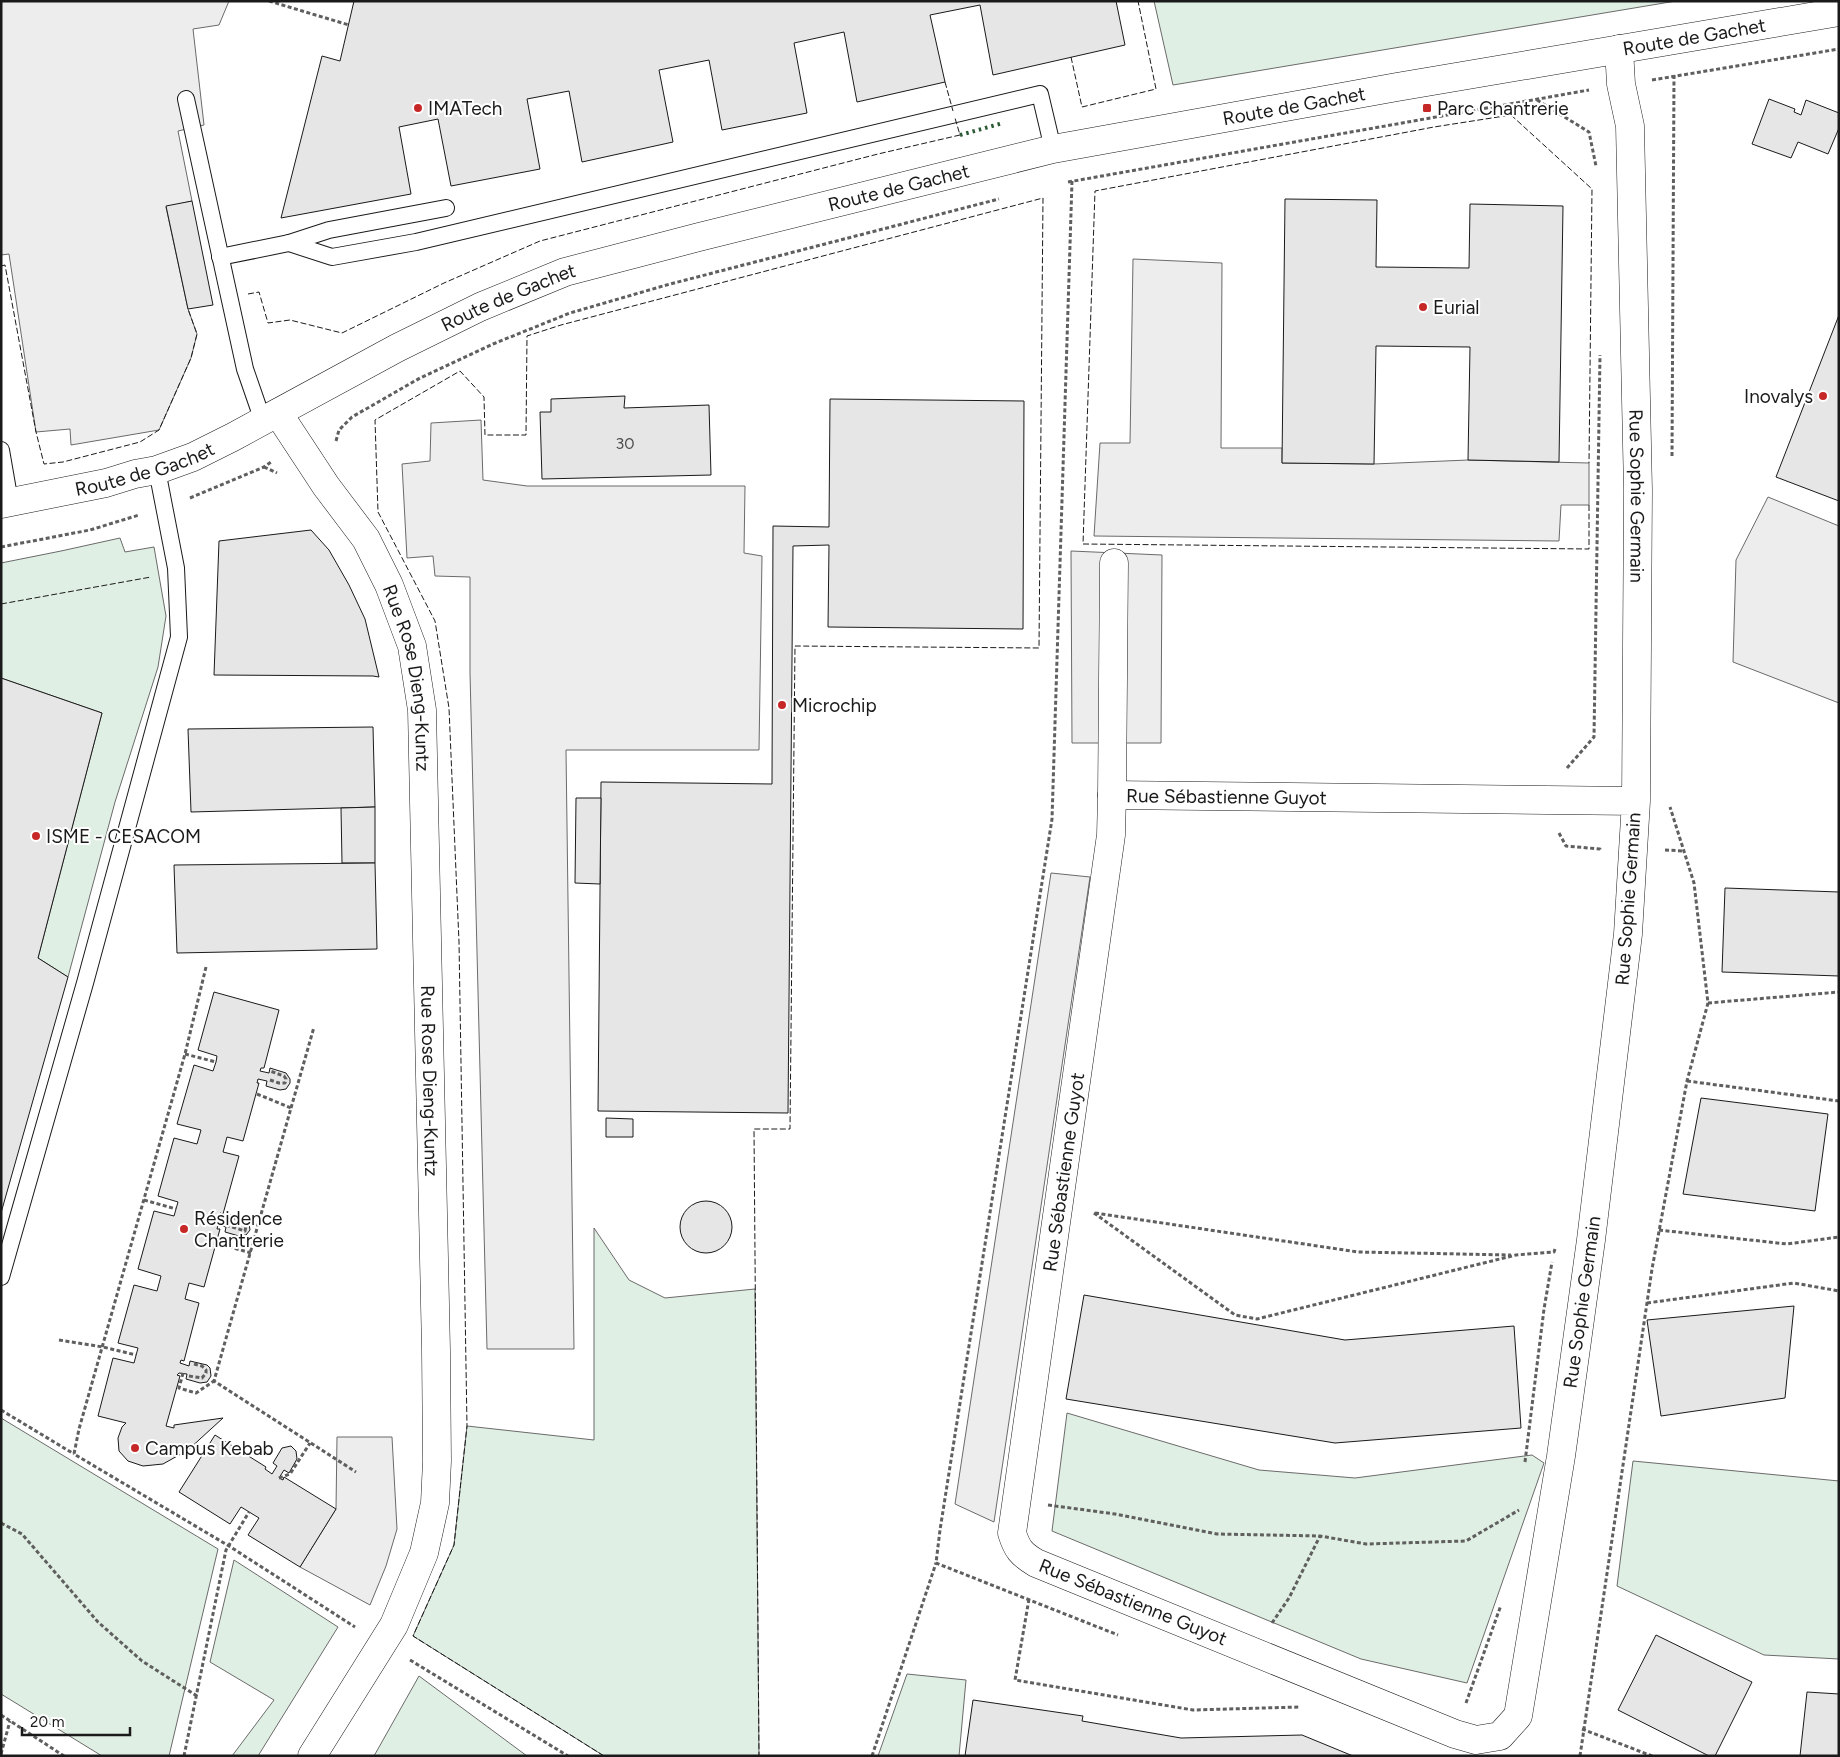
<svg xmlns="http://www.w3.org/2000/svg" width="1840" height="1757" viewBox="0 0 1840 1757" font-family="Figtree,sans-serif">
<rect width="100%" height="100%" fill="#fff"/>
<g fill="#e0efe3" stroke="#6a6a6a">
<path d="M1154,1H1676L1173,85Z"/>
<path d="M120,538L125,552L154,547L166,616L158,667L115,802L68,977L38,958L102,713L1,678V563L61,551Z"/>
<path d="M594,1228L629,1280L665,1298L755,1289L759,1756H604L413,1636L454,1545L467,1426L594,1440Z"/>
<path d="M1067,1413L1259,1470L1355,1478L1532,1455L1544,1463L1467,1683L1361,1659L1052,1531Z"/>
<path d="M1,1418L218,1549L169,1756H102L1,1694Z"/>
<path d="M1633,1461L1839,1481V1659L1764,1655L1617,1586Z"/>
<path d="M234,1560L338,1627L258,1756H232L274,1700L210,1662Z"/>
<path d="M907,1674L966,1680L959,1756H878Z"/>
<path d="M419,1676L527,1756H374Z"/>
</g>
<g fill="#ededed" stroke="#6a6a6a">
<path d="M1,1H229L219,25L193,29L204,125L178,131L192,201L166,207L188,309L197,334L191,358L159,430L71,445L70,429L36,432L9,254L1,255Z"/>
<path d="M1133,259L1222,263L1221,448H1282V463L1374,464L1468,460L1589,463V505H1561L1559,541L1094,536L1100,443H1130Z"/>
<path d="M481,420L483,480L527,486H745L744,553L762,556L759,750H566L574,1349H487L470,673V577L435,576L433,556L407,558L402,464L430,461L431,423Z"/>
<path d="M1768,497L1839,526V703L1733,662L1736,560Z"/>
<path d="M1071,551L1162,555L1161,743H1072Z"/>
<path d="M1051,873L1090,877L994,1522L955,1504Z"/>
<path d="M337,1437H392L397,1529L386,1566L370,1605L300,1567L336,1509Z"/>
</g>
<g fill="#e6e6e6" stroke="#1a1a1a">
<path d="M354,1H1116L1125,45L993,75L980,5L930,15L945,82L857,102L844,32L794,43L807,113L722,130L709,60L659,70L673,142L582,162L569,91L527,99L540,169L451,186L438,119L399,127L411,194L281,218L322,56L340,61Z"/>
<path d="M1769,99L1795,109L1794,112L1801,115L1806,100L1839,113V128L1828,154L1798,142L1791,158L1752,144Z"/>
<path d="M1285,199L1377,200L1376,267L1469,268L1470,204L1563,206L1559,462L1468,460L1470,347L1376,346L1374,464L1282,463Z"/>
<path d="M192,201L213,305L188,309L166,206Z"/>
<path d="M1839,315V501L1776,477Z"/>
<path d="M625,396L624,408L709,405L711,475L542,479L540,412H551V399Z"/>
<path d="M830,399L1024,401L1023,629L828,627L829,545L793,546L788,1113L598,1111L601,782L772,784L773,526L829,527Z"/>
<path d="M311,530L329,550L349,585L365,619L379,677L373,676L214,675L219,541Z"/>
<path d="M1,678L102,713L38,958L68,977L1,1213Z"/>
<path d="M373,727L375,807L191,812L188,729Z"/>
<path d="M576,798H601L600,884L575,883Z"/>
<path d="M375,807V863H342L341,808Z"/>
<path d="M375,863L377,949L177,953L174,865Z"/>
<path d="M1725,888L1839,892V976L1722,972Z"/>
<path d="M214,992L279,1010L264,1068H261L260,1071L269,1073L270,1068L286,1073L290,1079V1083L286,1089L280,1090L266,1086L267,1081L258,1079L257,1083H259L243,1141L227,1137L223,1152L239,1156L223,1214L220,1213V1217L229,1219L230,1215L243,1218L249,1223L250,1230L246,1235L239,1236L225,1232L226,1227L218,1225L217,1229H220L204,1287L189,1283L185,1299L199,1303L184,1361L181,1360L180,1363L189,1366L190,1361L207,1365L210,1368L211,1376L207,1382L200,1383L186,1379L187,1374L179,1373L177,1375L180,1376L166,1426L174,1428V1425L223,1418L188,1450L163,1464L143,1466L128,1461L119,1451L118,1438L122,1427L126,1423L98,1416L113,1358L134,1363L138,1348L118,1343L134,1285L157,1291L161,1276L138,1269L154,1211L174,1216L178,1202L158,1196L174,1138L197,1144L201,1130L177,1124L194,1065L213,1071L216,1062L217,1056L198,1050Z"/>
<path d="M1701,1098L1828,1114L1815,1211L1683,1194Z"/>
<path d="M606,1118L633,1119V1137H606Z"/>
<circle cx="706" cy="1227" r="26"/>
<path d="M1084,1295L1345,1340L1514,1326L1521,1428L1335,1443L1066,1399Z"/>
<path d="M1794,1306L1785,1398L1661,1416L1647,1320Z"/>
<path d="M215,1435L266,1467L265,1469L272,1474L277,1466L273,1463L282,1448L291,1446L296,1451L297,1459L289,1473L284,1470L279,1478L283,1480L284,1477L336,1509L300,1567L248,1535L259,1518L241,1507L230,1524L179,1492Z"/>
<path d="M1656,1635L1752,1682L1715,1756H1709L1618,1710Z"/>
<path d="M1807,1692L1839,1694V1756H1800Z"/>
<path d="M973,1700L1083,1716L1082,1721L1181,1738L1302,1735L1353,1756H965Z"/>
</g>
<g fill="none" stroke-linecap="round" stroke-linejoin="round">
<g stroke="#1a1a1a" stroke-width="18">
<g id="service">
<path d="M186,99L245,369L263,421"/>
<path d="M289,243L332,257L416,242L1040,94L1053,149"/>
<path d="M220,257L289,243L329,230L446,208"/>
<path d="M1,450L10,502"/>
<path d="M1,1277L85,983L179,637L176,568L157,470"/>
</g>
</g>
<g stroke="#1a1a1a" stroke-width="29">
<g id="minor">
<path id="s1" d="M1619,49L1621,84L1630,126L1638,490L1636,801L1628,934L1591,1240L1561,1456L1518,1716L1500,1736L1476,1740L1455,1734L1036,1563C1021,1554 1017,1549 1012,1533L1111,835L1112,795L1636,801"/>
<path id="s2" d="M278,413L326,486L366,539L389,585L412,646L422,710L436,1350L437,1461L435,1503L424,1553L394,1625L312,1756"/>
<path id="s3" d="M1,504L106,483L135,474L157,470L193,457L233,437L397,348L480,307L565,272L699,237L1053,149L1397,87L1839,12"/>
<path d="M1112,795L1114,563"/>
</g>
</g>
<g stroke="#5f5f5f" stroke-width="3" stroke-dasharray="4 2.5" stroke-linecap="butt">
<path d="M269,1L349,25"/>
<path d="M1652,80L1839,49"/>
<path d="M1537,100L1589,132L1596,166"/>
<path d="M1072,181L1052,819L940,1530L936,1563L1118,1635"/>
<path d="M1068,182L1589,90"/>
<path d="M336,441L339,430L352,417L420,378L493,344L570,313L670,284L999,199"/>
<path d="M1672,456L1674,75"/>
<path d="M264,467L277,473"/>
<path d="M190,498L264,467L271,462"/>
<path d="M1,547L90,530L139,515"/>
<path d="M1567,768L1594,737L1600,355"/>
<path d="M1559,833L1566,846L1600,849V851"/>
<path d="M1665,850L1684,851"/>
<path d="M206,967L185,1054L79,1429L74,1454L229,1546L355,1627"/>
<path d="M1708,1003L1839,992"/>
<path d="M185,1054L216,1062"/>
<path d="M270,1080L279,1083H285L286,1079L284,1076L270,1071"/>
<path d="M1687,1081L1839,1101"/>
<path d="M257,1094L291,1108L214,1381L356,1472"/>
<path d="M291,1108L314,1027"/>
<path d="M144,1200L176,1209"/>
<path d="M1094,1213L1235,1315L1257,1319L1516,1255L1554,1252L1555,1249"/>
<path d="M1095,1213L1358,1252L1511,1255"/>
<path d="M226,1225L245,1231L246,1226L242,1220L230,1217"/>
<path d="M1659,1230L1787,1244L1839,1237"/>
<path d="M216,1243L251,1253"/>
<path d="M1647,1303L1794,1283L1839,1291"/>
<path d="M59,1340L103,1347L136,1355"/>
<path d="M183,1373L179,1388L196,1393L214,1381"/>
<path d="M189,1376L202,1378L206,1373V1370L202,1366L194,1364"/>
<path d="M1,1410L74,1454"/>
<path d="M1525,1462L1544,1309L1552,1262"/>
<path d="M279,1478L290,1474L310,1443"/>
<path d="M1048,1505L1115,1514L1217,1534L1320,1536L1366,1544L1466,1541L1519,1510"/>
<path d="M1,1523L22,1534L98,1622L142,1661L197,1696"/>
<path d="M1029,1599L1015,1680L1193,1710L1299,1707"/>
<path d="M1272,1623L1289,1598L1320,1536"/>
<path d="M410,1660L568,1756"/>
<path d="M1466,1703L1501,1605"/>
<path d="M1,1715L64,1756"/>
<path d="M1582,1729L1652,1756"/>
<path d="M1,1754L10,1721"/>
<path d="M184,1756L226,1550L249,1512"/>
<path d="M872,1756L936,1563"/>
<path d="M1580,1756L1652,1269L1687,1081L1708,1003L1694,883L1670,807"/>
</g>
<use href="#service" stroke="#fff" stroke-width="16"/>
<use href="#minor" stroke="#fff" stroke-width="28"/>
<path stroke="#2b5a34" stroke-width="4" stroke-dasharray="2.5 4" stroke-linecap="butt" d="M960,135L1003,123"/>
<g stroke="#1a1a1a" stroke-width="1" stroke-dasharray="6 2.5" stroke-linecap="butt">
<path d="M1071,57L1082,107L1156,89L1138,1"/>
<path d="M945,82L953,111"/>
<path d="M1,266L5,265L36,432L44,464L63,462L140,442L159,430L191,358L197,334L188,309"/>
<path d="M248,294L259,292L268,323L290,320L342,333L444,283L540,241L878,154L960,135L955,118"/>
<path d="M1589,505V549L1083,544L1095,191L1434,127L1511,115L1592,189L1589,463"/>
<path d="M1,604L151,577"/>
<path d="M604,1756L413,1636L454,1545L467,1426L459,942L449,708L435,621L378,512L375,420L460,371L484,397L485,435H526L527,336L561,325L1043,198L1039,648L795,646L790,1129H754L759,1756"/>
</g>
</g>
<g fill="#c62828" stroke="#fff" stroke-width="2">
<circle cx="418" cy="108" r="5"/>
<rect x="1422" y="103" width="10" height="10" rx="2.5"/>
<circle cx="1423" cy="307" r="5"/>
<circle cx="1823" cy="396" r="5"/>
<circle cx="782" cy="705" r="5"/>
<circle cx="36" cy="836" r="5"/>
<circle cx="184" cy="1229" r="5"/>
<circle cx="135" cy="1448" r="5"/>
</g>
<g text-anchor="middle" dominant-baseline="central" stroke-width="4" stroke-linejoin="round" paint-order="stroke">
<g font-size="16" fill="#4d4d4d">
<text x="625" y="443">30</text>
</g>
<g font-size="19" fill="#1a1a1a" stroke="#fff">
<text stroke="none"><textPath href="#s3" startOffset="1768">Route de Gachet</textPath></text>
<text stroke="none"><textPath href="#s3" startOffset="1362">Route de Gachet</textPath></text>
<text stroke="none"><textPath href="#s3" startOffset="958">Route de Gachet</textPath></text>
<text stroke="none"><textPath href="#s3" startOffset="552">Route de Gachet</textPath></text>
<text stroke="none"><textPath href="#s3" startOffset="148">Route de Gachet</textPath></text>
<text stroke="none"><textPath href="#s1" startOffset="448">Rue Sophie Germain</textPath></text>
<text stroke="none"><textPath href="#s2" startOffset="301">Rue Rose Dieng-Kuntz</textPath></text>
<text stroke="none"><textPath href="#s1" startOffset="3101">Rue Sébastienne Guyot</textPath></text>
<text transform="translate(1628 899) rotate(-86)">Rue Sophie Germain</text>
<text stroke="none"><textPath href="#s2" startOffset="706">Rue Rose Dieng-Kuntz</textPath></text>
<text stroke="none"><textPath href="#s1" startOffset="2606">Rue Sébastienne Guyot</textPath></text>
<text transform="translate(1582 1302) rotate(-82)">Rue Sophie Germain</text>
<text transform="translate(1133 1602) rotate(22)">Rue Sébastienne Guyot</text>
</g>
<g font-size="19" fill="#1a1a1a" stroke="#fff" text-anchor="start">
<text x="428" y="108">IMATech</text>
<text x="1437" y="108">Parc Chantrerie</text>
<text x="1433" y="307">Eurial</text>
<text x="1813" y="396" text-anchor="end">Inovalys</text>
<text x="792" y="705">Microchip</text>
<text x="46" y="836">ISME - CESACOM</text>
<text x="194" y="1218">Résidence<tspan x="194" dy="22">Chantrerie</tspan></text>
<text x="145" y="1448">Campus Kebab</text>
</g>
</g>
<rect width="1840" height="1757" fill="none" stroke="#1a1a1a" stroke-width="5"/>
<path d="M22 1727v8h108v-8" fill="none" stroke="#1a1a1a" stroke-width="2.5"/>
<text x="30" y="1727" font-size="15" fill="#1a1a1a" stroke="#ffffff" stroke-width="4" paint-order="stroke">20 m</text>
</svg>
